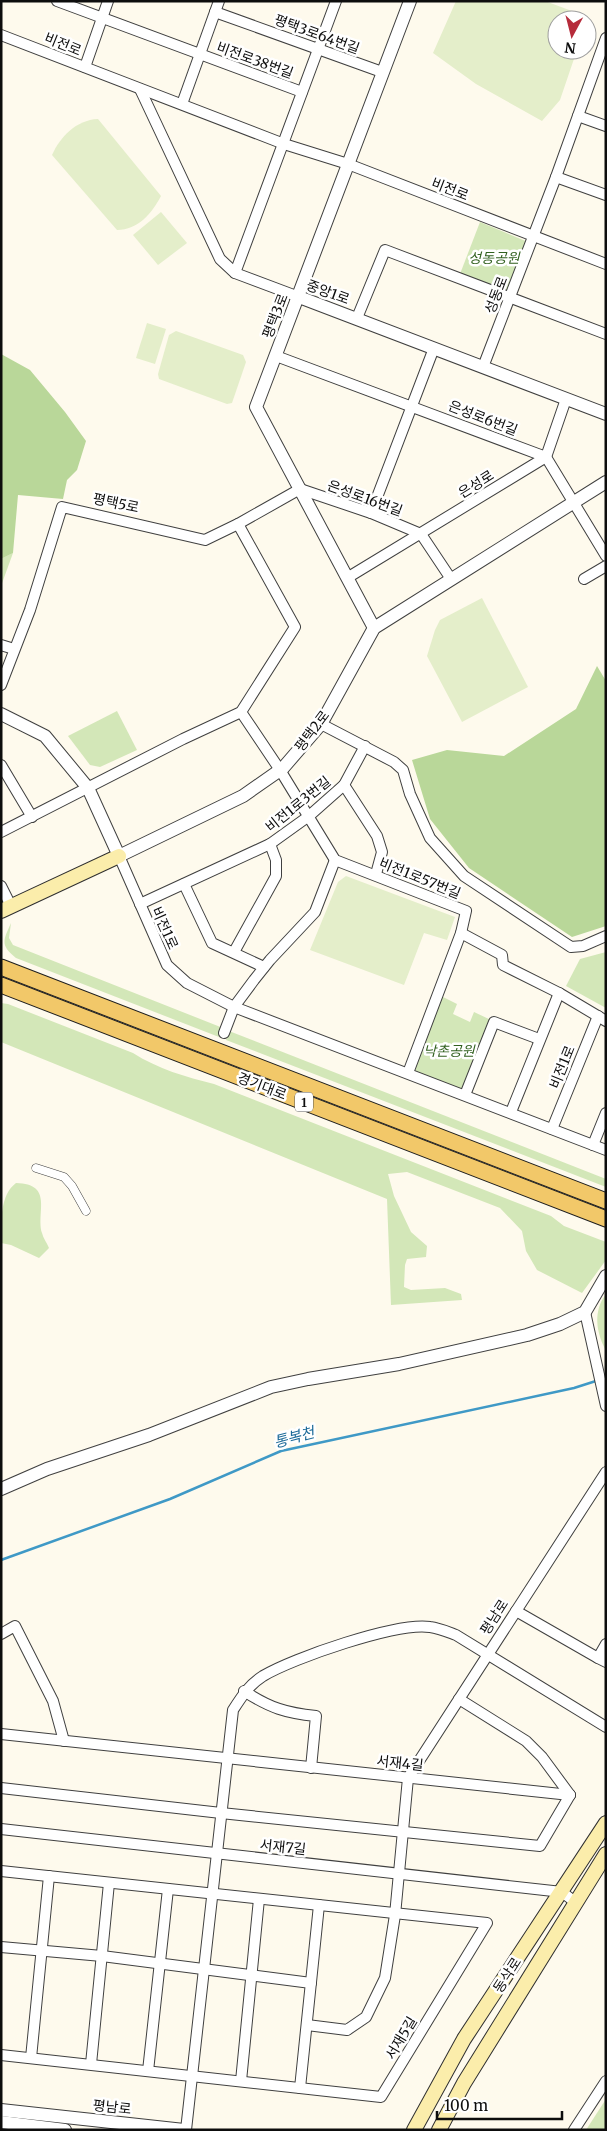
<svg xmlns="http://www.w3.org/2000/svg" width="607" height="2131" viewBox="0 0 607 2131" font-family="Merriweather,'Noto Sans KR',serif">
<rect width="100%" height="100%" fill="#fefaed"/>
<g fill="#d3e7b8">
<path d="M480,222L528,242L509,292L460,274Z"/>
<path d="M13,553L1,586V559Z"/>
<path d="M117,711L137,750L100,767L90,765L68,736Z"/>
<path d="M11,923L9,938L13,945L223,1028L219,1037L16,958C0,945 3,941 11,923Z"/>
<path d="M606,952V1008L566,986L580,959Z"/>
<path d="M441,996L457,1004L453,1014L470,1022L474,1012L491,1020L466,1087L460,1090L414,1071Z"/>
<path d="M1,1003L8,1004L133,1053C158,1069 186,1077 214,1084L551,1216L564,1226L606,1242V1260L582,1293L537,1270L526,1251L522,1231L500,1208L407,1172L388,1174L394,1196L411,1232L427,1246L426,1257L407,1259L405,1265L404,1287L411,1290L445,1288L461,1294L462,1300L391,1305L387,1199L1,1042Z"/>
<path d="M229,1031L606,1179V1187L226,1040Z"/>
<path d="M16,1183C54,1184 36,1212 42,1233C43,1238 47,1243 49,1248L39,1258L11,1245L1,1243C1,1221 0,1195 16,1183Z"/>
<path d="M606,1294V1349H605C596,1331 593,1311 606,1294Z"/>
<path d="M606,2099L605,2130H586Z"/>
</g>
<g fill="#b9d799">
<path d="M1,354L30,370L65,412L86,441L77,470L67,480L63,499L18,495L13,553L1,559Z"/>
<path d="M597,666L606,681V926L572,937L469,868L430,819L412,760L447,750L504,756L576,709Z"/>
</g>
<g fill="#e4eeca">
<path d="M456,1H545L588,17L587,20H557V50H577L560,100L542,121L476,84L433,53Z"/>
<path d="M98,119L161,196C152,213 138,230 117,230L52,155C60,137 76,120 98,119Z"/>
<path d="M161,212L187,243L158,265L133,235Z"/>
<path d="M147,323L166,329L155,364L136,358Z"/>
<path d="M176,331L243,355L246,362L232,403L227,404L159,379L158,374L169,335Z"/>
<path d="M482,598L528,687L462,722L427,656L435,630L440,620Z"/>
<path d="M346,876L455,917L447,940L424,933L404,985L310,950L338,882Z"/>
</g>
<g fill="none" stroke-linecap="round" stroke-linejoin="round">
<path stroke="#3f99c6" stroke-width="2.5" d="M1,1560L170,1499L281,1451L574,1388L599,1380"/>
<g stroke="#404040" stroke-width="9">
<path id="pedestrian" d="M36,1168L64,1177L72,1186L86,1211"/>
</g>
<g stroke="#404040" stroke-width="12">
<g id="minor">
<path d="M57,1L302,92"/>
<path d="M215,12L382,72"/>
<path d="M1,35L284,144L348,164L606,264"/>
<path d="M85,67L108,1"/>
<path d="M140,89L220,259L235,273L299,297"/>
<path d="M182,104L219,1"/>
<path d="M578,116L606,126"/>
<path d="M556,177L606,195"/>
<path d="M235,273L336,1"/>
<path d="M357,318L385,250L606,334"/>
<path d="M276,356L546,457L606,556"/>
<path d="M483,367L556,177L606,38"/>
<path d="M371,513L434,348"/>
<path d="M347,578L546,457L566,399"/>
<path d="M584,579L606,566"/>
<path d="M1,645L14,649"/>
<path d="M1,685L30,610L62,507L205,540L238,524L300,489L371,513L421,534L451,579"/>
<path d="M241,712L280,770L335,860L466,911L461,933L408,1073"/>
<path d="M321,724L394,762L403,770L410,794L430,838L464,876L571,947L583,946L606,936"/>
<path d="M1,765L32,817"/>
<path d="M344,785L377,836L382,852L376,874"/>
<path d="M1,832L183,739L241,712L295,627L238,524"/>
<path d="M119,856L167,965L187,983L234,1007L606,1150"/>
<path d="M184,884L212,943L264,967"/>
<path d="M1,886L11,906"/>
<path d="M140,904L270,844L309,816L344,785L365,746"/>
<path d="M461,933L502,955L503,965L559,993L606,1021"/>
<path d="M234,952L276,876V860L270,844"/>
<path d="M224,1033L234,1007L254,980L270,960L315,912L335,860"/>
<path d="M465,1095L494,1022L539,1039"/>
<path d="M511,1112L559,993"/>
<path d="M552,1129L598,1016"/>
<path d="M593,1145L606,1113"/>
<path d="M585,1312L606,1406"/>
<path d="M516,1611L598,1658"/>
<path d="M1,1634L15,1626L53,1701L64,1741"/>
<path d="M606,1644L598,1658L606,1662"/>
<path d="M244,1691C270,1708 286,1713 316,1716L311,1768"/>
<path d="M459,1699L526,1741L542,1757L570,1795"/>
<path d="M1,1734L570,1795"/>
<path d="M1,1788L221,1813L540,1846L570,1795"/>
<path d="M1,1829L562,1892L575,1902"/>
<path d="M1,1871L487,1923L381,2097L1,2055"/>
<path d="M1,1947L102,1956L311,1983"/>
<path d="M307,2025L347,2030L366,2017L385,1978L395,1915L408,1778L606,1472"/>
<path d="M31,2058L49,1876"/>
<path d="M91,2064L109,1883"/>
<path d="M148,2071L168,1889"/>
<path d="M241,2081L259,1899"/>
<path d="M300,2088L319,1905"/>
<path d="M186,2130L233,1710C242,1696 249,1685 263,1676C293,1658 397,1622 430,1627C439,1628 448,1632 456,1635L606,1727"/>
<path d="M574,2130L606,2081"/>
</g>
</g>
<g stroke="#404040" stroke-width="14">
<g id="tertiary">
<path d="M299,297L606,414"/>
<path d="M374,628L256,407L410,1"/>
<path d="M1,714L45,736L88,788L119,856L243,796L283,768L321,724L374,628L606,482"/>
<path d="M1,1489L47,1469L149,1435L271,1387L308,1379L399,1364L527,1335L560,1324L585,1312L606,1276"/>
<path d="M1,2110L184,2130"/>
<path d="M1,2122L65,2130"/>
</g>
</g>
<g stroke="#2f2f2f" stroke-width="16">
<g id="secondary">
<path d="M1,911L119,856"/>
<path d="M414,2130L464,2039L606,1823"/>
<path d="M439,2130L464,2083L606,1854"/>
</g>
</g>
<g stroke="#1e1e1e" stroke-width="17">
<g id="primary">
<path d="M1,967L606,1201"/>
<path d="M1,985L606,1219"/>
</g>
</g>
<use href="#pedestrian" stroke="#fff" stroke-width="8"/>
<use href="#minor" stroke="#fff" stroke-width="10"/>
<use href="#tertiary" stroke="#fff" stroke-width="12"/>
<use href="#secondary" stroke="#fbedab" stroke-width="14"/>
<use href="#primary" stroke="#f2c869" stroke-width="15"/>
</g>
<g text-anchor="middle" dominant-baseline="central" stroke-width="5" stroke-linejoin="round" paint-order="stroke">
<rect fill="#fff" stroke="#565656" stroke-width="1" x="295" y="1092.5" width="18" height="19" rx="4"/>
<g font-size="12" font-weight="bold" fill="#0d0d0d">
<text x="304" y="1102">1</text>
</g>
<g font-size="14" fill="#0d0d0d" stroke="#fff">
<text transform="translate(317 34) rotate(20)">평택3로64번길</text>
<text transform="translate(63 44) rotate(22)">비전로</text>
<text transform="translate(255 60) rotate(20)">비전로38번길</text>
<text transform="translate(450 189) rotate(21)">비전로</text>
<text transform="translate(328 292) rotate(20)">중앙1로</text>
<text transform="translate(496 295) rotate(-69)">성동로</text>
<text transform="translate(275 316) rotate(-69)">평택3로</text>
<text transform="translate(483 418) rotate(21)">은성로6번길</text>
<text transform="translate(476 484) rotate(-32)">은성로</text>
<text transform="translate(365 498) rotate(20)">은성로16번길</text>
<text transform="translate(116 503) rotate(12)">평택5로</text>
<text transform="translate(312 731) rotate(-53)">평택2로</text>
<text transform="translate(298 804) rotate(-39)">비전1로3번길</text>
<text transform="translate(420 878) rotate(22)">비전1로57번길</text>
<text transform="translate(165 928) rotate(66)">비전1로</text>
<text transform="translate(562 1067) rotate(-68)">비전1로</text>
<text transform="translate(262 1086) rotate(21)">경기대로</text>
<text transform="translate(494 1617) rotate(-57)">평남로</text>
<text transform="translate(400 1763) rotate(6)">서재4길</text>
<text transform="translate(283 1847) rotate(6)">서재7길</text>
<text transform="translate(507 1975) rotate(-57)">동삭로</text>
<text transform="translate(401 2038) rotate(-59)">서재5길</text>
<text transform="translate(112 2107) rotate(6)">평남로</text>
</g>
<g font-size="14" font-style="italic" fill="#326120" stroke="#fff">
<text x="494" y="258">성동공원</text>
<text x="449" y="1051">낙촌공원</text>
</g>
<g font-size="15" font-style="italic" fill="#1c6a98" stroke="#fff">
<text transform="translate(294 1437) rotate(-15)">통복천</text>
</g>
</g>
<rect width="607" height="2131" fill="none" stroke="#0d0d0d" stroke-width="5"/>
<g transform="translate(572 35) rotate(187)"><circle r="24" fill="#ffffff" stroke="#9e9e9e"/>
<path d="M0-4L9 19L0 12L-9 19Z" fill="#b62c3b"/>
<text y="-8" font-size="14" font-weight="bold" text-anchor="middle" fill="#0d0d0d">N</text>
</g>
<path d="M437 2111v8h125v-8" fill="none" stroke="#0d0d0d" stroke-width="2.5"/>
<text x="444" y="2111" font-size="15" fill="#0d0d0d" stroke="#ffffff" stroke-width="4" paint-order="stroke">100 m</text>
</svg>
